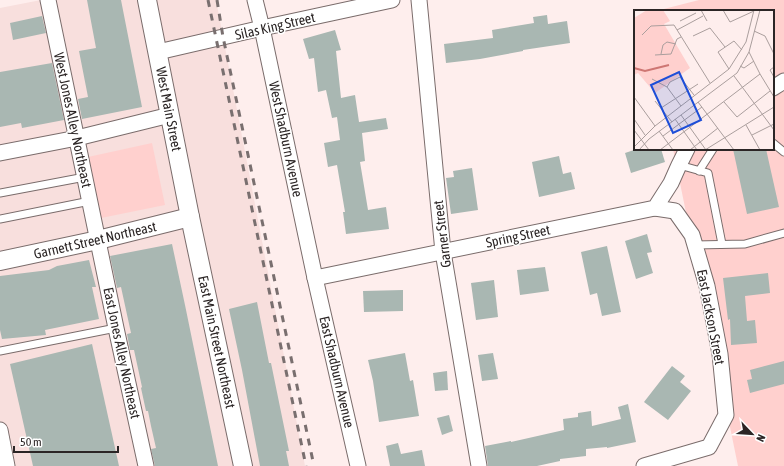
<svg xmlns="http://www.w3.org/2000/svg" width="784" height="466" viewBox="0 0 784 466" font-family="'Asap Condensed',sans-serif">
<rect width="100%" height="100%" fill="#feeeed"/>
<path fill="#f8dfdd" d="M41,0H216L305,466H0V8Z"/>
<g fill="#ffd0ce">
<path d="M699,0H784V466H738L673,149H773V11H656Z"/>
<path d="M152,143L165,205L101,218L88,157Z"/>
</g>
<g fill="#a9b7b2">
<path d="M87,0H121L142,107L82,119L78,99L88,97L79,51L96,48Z"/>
<path d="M547,15L548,24L567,21L570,43L523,50V51L480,59L446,63L444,44L493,38L492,30L534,23L533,17Z"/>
<path d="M42,16L46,33L13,40L10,23Z"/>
<path d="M335,30L341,50L336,51L341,98L355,95L359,122L386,118L388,129L362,133L365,161L360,162L368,210L386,207L389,229L346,234L343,212H345L337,165L328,167L324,143L340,140L337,117L332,118L326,90L318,92L314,58L309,59L303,39Z"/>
<path d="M52,63L64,120L22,128L21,123L0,127V72Z"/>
<path d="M637,149H661L665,162L631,173L625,153Z"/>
<path d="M733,149H766L779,207L747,214Z"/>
<path d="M559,156L563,174L571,172L575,189L539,197L532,162Z"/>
<path d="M472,168L478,210L451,214L446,178L454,177L453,171Z"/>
<path d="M647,234L652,252L647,253L653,273L636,279L625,241Z"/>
<path d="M172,244L185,305L218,466H155L151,449L156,448L151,426L148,411H146L141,388L142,387L134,350H130L127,334L131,333L121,287L117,288L110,256Z"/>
<path d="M607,246L621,312L602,316L597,293L590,295L581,252Z"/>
<path d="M89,260L96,287H92L99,319L45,330L46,335L2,339L0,330V276L49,270L57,266Z"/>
<path d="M545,267L549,291L520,295L517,270Z"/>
<path d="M768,273L770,293L745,296L747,321L755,320L757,343L731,345L730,319L728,320L723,278Z"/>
<path d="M494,280L498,317L476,320L471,283Z"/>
<path d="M403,290V311L364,312L363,291Z"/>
<path d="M257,302L269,363H271L289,451H286L289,466H260L242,370L229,309Z"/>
<path d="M92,344L119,466H33L10,364Z"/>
<path d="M405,353L410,381L413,380L419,416L379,422L373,381L368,360Z"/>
<path d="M493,353L498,379L482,381L478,355Z"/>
<path d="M784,361V384L750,393L747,380L752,379L750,370Z"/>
<path d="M672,366L685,376L680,382L691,391L668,420L644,402Z"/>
<path d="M447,371L448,390L435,391L433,373Z"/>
<path d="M628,404L636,442L607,448V447L586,449V456L560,459V461L537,466H488L485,446L511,441V442L564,430L563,419L578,417V413L591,411L592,426L621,419L618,407Z"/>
<path d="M449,415L453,431L442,435L437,418Z"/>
<path d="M398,443L401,454L422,450L425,466H390L386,446Z"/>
</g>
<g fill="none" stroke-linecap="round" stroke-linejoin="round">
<g stroke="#7a6c6b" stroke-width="9">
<g id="service">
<path d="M773,143L784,152"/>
<path d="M679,165L708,173L722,244"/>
<path d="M699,171L713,149"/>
<path d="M0,193L85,177"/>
<path d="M0,219L90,201"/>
<path d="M695,245L745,244L784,233"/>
<path d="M0,351L116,328"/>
</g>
</g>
<g stroke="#7a6c6b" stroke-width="17">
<g id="minor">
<path d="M48,0L116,328L146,466"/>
<path d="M255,0L262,28L315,278L358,466"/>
<path d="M419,0L443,252L479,466"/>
<path d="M158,52L262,28L392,0"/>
<path d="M773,88L784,81"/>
<path d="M0,153L77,138L170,115"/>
<path d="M315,278L655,208L671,183L679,165L687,149"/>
<path d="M0,430L7,466"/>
<path d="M644,466L709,447L726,415L720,354L707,286L692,235L675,211L655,208"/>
</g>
</g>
<g stroke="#7a6c6b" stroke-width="20">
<g id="tertiary">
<path d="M147,0L190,217L243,466"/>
<path d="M0,261L98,240L190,217"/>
</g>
</g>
<use href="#service" stroke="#fff" stroke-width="7"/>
<use href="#minor" stroke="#fff" stroke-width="15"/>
<use href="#tertiary" stroke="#fff" stroke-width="18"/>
<g stroke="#796f6f" stroke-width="3" stroke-dasharray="7 7" stroke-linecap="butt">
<path d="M208,0L306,466"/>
<path d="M217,0L223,37L314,466"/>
</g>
</g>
<g text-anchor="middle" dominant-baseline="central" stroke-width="3" stroke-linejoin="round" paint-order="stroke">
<g font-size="14" fill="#2b2525" stroke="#fff">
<text transform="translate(275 26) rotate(-13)">Silas King Street</text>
<text transform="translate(169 109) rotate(79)">West Main Street</text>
<text transform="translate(73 120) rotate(78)">West Jones Alley Northeast</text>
<text transform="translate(286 139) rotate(78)">West Shadburn Avenue</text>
<text transform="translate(442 234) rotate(-97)">Garner Street</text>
<text transform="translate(518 236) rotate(-12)">Spring Street</text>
<text transform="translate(95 240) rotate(-13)">Garnett Street Northeast</text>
<text transform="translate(711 317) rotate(79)">East Jackson Street</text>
<text transform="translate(217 342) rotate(78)">East Main Street Northeast</text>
<text transform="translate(122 353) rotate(78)">East Jones Alley Northeast</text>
<text transform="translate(337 372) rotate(77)">East Shadburn Avenue</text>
</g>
</g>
<g transform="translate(634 10)">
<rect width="140" height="140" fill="#feeeed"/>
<path d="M13,0H29L36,11L30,14L56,58L21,83L4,63L0,65V8Z" fill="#ffd0ce"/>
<path fill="none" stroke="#ce7673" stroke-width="2" d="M0,58L11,61L35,55"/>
<path fill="none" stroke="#aa9e9d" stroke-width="1" d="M67,0L73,11M89,0L96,12L120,1M46,11L62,3M43,20L69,6M120,21L131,26L140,44M8,25L17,16L40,15L76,73M59,26L76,18L91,37M27,44L29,35L33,32L42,34M21,45L37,44L43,29L47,27M106,56L110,58L120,51M140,57L136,60L140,67M95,59L84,42L100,31L108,40M126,64L140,87M100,66L140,120M18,69L33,77L47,96M33,77L36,72L46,67L60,85M0,87L21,116M21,91L38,112M64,92L100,140M90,92L103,107L136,81M27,98L64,74M47,105L72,140M0,109L11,125M41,109L63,140M112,115L126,140M0,120L15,140M25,121L39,140M118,125L140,114M29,126L68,97M0,137L21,116L95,59L112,32L120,0M5,140L15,129L103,63L115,42L126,0M26,140L126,64L115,42M56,140L84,118M71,140L140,97"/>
<path fill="#1d4ed8" fill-opacity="0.15" stroke="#1d4ed8" stroke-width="2" d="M45,62L67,110L39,123L17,75Z"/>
<rect width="140" height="140" fill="none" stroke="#2b2525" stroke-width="2"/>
</g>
<g transform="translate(752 434) rotate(115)" stroke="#ffffff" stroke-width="3" paint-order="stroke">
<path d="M0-3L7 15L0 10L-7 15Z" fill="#2b2525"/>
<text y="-6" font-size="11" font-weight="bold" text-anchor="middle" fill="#2b2525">N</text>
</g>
<path d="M14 446v6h104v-6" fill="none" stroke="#2b2525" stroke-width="2"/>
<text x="20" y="446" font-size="12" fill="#2b2525" stroke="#ffffff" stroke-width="3" paint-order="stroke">50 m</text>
</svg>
